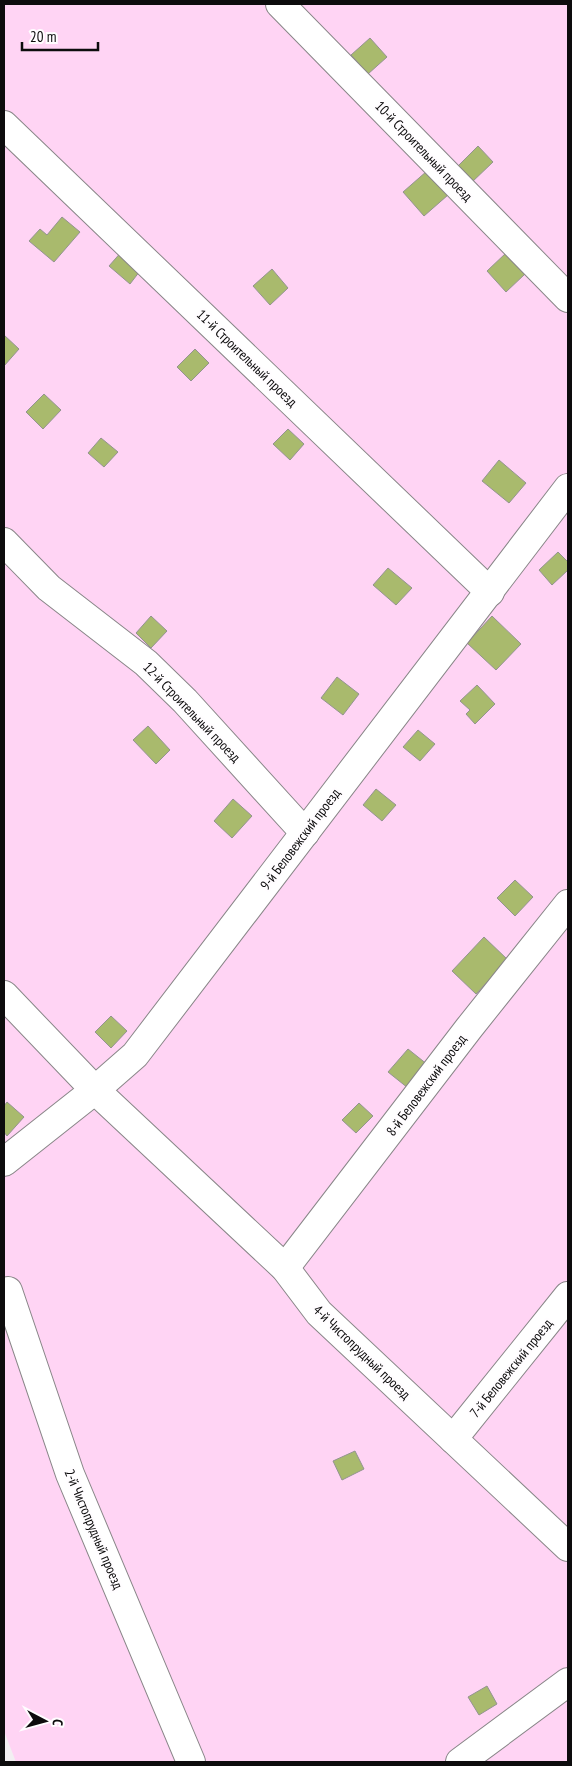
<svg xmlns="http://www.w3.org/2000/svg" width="572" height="1766" viewBox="0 0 572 1766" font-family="'PT Sans Narrow',sans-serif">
<rect width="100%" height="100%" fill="#f3eff2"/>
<path fill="#ffd4f4" d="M4,4H568V1762H16L4,1731Z"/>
<g fill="#a9ba6d" stroke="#939490">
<path d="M370,38L387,57L368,74L351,55Z"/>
<path d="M478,146L493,162L471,183L456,168Z"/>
<path d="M427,171L448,195L424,216L403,192Z"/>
<path d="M62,217L80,232L54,262L29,241L40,229L47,235Z"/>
<path d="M123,250L143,267L130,284L109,266Z"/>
<path d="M506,253L525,274L506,292L487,271Z"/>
<path d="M272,269L288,288L270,305L253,286Z"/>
<path d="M4,335L19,349L4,366Z"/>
<path d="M195,349L209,363L191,381L177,367Z"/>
<path d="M44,394L61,410L43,429L26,412Z"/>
<path d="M288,429L304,444L290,460L273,444Z"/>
<path d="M101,438L118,452L104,467L88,453Z"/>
<path d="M499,460L526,483L509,503L482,481Z"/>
<path d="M558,552L568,562V570L552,585L539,570Z"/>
<path d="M388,568L412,588L396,605L373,585Z"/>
<path d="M151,616L167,631L151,648L136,633Z"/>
<path d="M492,616L521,644L496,670L467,643Z"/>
<path d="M337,677L359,694L343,715L321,698Z"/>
<path d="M477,685L495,704L475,724L466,714L470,710L460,701Z"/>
<path d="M148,726L170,750L156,764L133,740Z"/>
<path d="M418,730L435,744L420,761L403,747Z"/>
<path d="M376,789L396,805L382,821L363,805Z"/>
<path d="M233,799L252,816L232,838L214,821Z"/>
<path d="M515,880L533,897L515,916L497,898Z"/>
<path d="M484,937L508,960L476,994L452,971Z"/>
<path d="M111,1016L127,1031L111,1048L95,1032Z"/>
<path d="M408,1049L428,1065L408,1088L388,1072Z"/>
<path d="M7,1102L24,1117L7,1136L4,1132V1106Z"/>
<path d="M359,1103L373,1116L356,1133L342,1120Z"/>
<path d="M355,1451L364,1469L342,1480L333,1461Z"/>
<path d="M487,1686L497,1704L479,1715L468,1697Z"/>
</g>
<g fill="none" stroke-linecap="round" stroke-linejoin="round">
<g stroke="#898688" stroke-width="30">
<g id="minor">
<path d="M280,4L568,298"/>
<path d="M4,125L490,592"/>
<path d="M4,542L49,588L146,663L185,701L305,833"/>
<path d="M4,995L95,1090L285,1268L319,1313L568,1547"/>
<path d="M4,1162L95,1090L135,1055L568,488"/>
<path d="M285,1268L469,1028L568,904"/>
<path d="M8,1291L70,1474L191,1762"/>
<path d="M453,1439L568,1296"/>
<path d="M460,1762L568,1682"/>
</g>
</g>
<use href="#minor" stroke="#fff" stroke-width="28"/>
</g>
<g text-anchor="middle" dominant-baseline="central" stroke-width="5" stroke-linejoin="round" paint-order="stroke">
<g font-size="14" fill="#0d0c0d" stroke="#fffdff">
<text transform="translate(424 151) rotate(46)">10-й Строительный проезд</text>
<text transform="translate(247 358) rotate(44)">11-й Строительный проезд</text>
<text transform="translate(192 712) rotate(46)">12-й Строительный проезд</text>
<text transform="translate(300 839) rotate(-53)">9-й Беловежский проезд</text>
<text transform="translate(426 1085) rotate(-53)">8-й Беловежский проезд</text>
<text transform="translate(362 1352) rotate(44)">4-й Чистопрудный проезд</text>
<text transform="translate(511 1368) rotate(-51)">7-й Беловежский проезд</text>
<text transform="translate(94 1529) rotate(67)">2-й Чистопрудный проезд</text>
</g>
</g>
<rect width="572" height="1766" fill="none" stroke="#0d0c0d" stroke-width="10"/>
<g transform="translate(45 1721) rotate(96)" stroke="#fffdff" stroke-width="4" paint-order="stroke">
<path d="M0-4L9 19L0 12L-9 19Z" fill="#0d0c0d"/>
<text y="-8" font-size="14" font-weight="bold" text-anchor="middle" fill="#0d0c0d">С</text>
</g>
<path d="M22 42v8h76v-8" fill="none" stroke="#0d0c0d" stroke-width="2.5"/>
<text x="30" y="42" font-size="15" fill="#0d0c0d" stroke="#fffdff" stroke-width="4" paint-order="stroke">20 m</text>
</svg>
